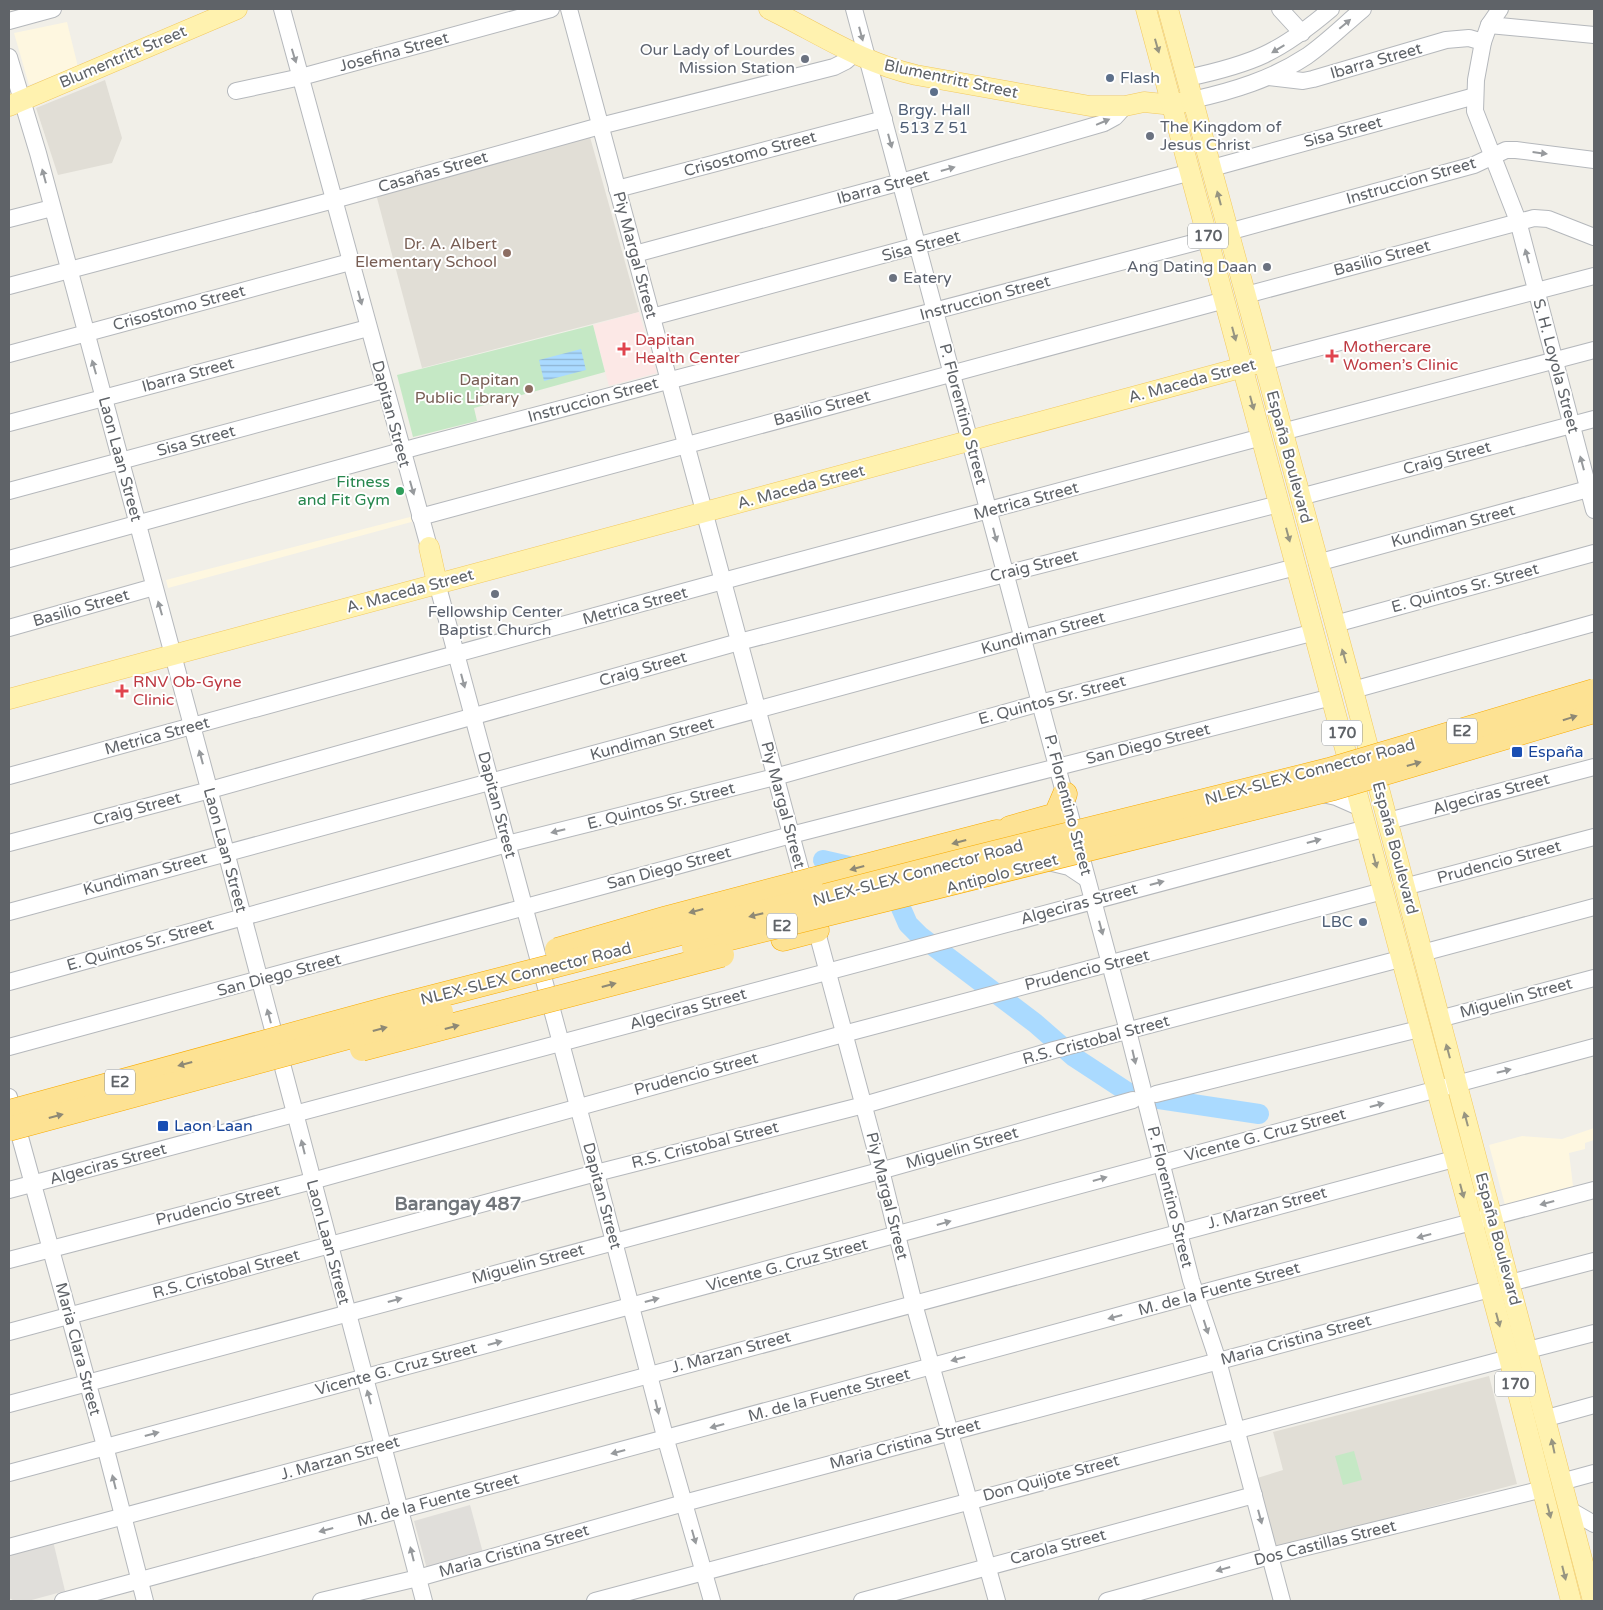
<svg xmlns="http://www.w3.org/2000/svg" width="1603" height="1610" viewBox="0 0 1603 1610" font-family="'Varela Round',sans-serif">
<defs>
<pattern id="water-rules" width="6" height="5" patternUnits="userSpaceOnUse" patternTransform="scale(1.25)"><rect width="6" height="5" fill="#aadaff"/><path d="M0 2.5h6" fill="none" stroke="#8eb4d2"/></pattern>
</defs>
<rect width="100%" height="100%" fill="#f1efe8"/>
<g fill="#fef7e0">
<path d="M67,22L78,67L29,85L14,33Z"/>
<path d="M414,516L415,521L168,588L166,580Z"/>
<path d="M1594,1128V1140L1585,1143V1149L1569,1153L1573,1186L1505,1205L1489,1145L1522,1136L1562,1139Z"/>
</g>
<g fill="#e0deda">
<path d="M470,1505L483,1553L427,1569L414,1521Z"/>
<path d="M53,1541L65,1591L28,1601H15L9,1598V1552Z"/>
</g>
<g fill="#e1ded6">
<path d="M105,80L122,138L112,163L58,175L36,108Z"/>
<path d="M590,137L639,312L422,368L376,194Z"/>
<path d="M1489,1376L1517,1484L1272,1549L1254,1479L1283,1470L1273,1432Z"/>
</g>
<path fill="#fce8e6" d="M639,312L657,373L609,386L593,325Z"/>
<g fill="#c5e8c5">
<path d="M593,325L605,372L474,408L477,421L413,437L397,375Z"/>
<path d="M1354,1451L1362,1480L1343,1485L1335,1456Z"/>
</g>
<path fill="url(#water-rules)" d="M581,349L586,370L544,381L539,360Z"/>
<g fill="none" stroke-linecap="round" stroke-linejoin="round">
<g stroke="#aadaff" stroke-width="20">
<path d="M823,860L858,868"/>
<path d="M890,883L908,924L920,936L1035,1023L1074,1057L1132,1095L1259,1114"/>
</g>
<g stroke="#b5b8bc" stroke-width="18">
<g id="minor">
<path d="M282,9L429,547"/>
<path d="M569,9L806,890"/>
<path d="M854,9L1128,1031L1191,1280L1218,1361L1282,1601"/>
<path d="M1280,9L1302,33"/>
<path d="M1500,9L1489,25L1483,42L1476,80L1475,111L1518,221L1594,510"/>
<path d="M9,21L53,9"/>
<path d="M1489,25L1594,35"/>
<path d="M9,57L38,153L226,852L424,1601"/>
<path d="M1269,77L1303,81L1313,79L1446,40L1469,38L1483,42"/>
<path d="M1187,78C1253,64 1279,53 1331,9"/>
<path d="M236,91L301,77L551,9"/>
<path d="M1192,100C1233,91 1272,79 1307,56C1327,42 1345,24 1363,9"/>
<path d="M1212,168L1475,96"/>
<path d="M617,189L884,119"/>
<path d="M9,219L52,208"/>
<path d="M1228,232L1474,165L1506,150H1516L1594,160"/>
<path d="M635,254L901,182L1104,123L1115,117L1125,106"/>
<path d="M9,286L334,200L600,126L834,67L846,61L854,54"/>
<path d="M1246,295L1534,218L1548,219L1594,237"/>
<path d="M652,317L1191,172"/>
<path d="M9,354L350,262"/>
<path d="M1263,362L1594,276"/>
<path d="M9,423L368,328"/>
<path d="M1282,432L1594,350"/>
<path d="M9,491L384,390"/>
<path d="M1300,497L1594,419"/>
<path d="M420,517L1225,300"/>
<path d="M9,559L416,447L1208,239"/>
<path d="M1317,563L1588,489"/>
<path d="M437,583L596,1173L666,1440L712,1601"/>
<path d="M1335,624L1594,553"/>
<path d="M9,628L154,587"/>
<path d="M1353,690L1594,623"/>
<path d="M9,776L723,581L1262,437"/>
<path d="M1318,793L1336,797L1361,808"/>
<path d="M1388,821L1594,767"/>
<path d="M9,843L210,790L739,642L1279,504"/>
<path d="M1048,862L1069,867L1087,879"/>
<path d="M1404,887L1594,837"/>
<path d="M9,912L1011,641L1296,567"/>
<path d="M814,921L881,1170L914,1304L997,1601"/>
<path d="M1422,953L1594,907"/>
<path d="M9,982L507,844L775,777L1040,703L1315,632"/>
<path d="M1439,1019L1594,978"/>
<path d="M9,1047L791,835L1332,697"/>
<path d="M1156,1094L1419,1029"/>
<path d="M9,1097L105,1446L145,1601"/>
<path d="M9,1190L1367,828"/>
<path d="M9,1260L312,1181L836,1036L1383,891"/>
<path d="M1510,1283L1594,1261"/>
<path d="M9,1332L596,1173L864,1105L1054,1050L1400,959"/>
<path d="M1528,1350L1594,1333"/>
<path d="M9,1404L887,1169L1133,1100"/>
<path d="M1547,1418L1594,1405"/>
<path d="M9,1473L1594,1047"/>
<path d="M1561,1482L1594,1473"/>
<path d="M1568,1509L1594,1524"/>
<path d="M9,1547L1454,1159"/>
<path d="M63,1601L1213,1290L1594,1190"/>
<path d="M321,1601L418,1578L684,1503L1490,1289"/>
<path d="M595,1601L1509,1358"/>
<path d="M862,1601L1254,1495"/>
<path d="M1107,1601L1270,1556L1543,1489"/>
</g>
</g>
<g stroke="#f2c960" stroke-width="21">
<g id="major">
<path d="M769,9C818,33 862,63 916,75L1090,106H1125L1144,102L1173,105L1184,102"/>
<path d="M1146,9L1509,1358L1571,1601"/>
<path d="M1168,9L1353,690L1593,1601"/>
<path d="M9,106L237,9"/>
<path d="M429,547L437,583"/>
<path d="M9,699L1255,364"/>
</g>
</g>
<g stroke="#f9ab00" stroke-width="25">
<g id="highway">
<path d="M1010,828L1056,815L1065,794"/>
<path d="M811,880L996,832L1054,837"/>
<path d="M783,939L817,930"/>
</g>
</g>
<use href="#minor" stroke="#fff" stroke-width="16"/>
<use href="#major" stroke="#fff2af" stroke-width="20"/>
<use href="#highway" stroke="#fde293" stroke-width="24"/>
<g stroke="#f9ab00" stroke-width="25" stroke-linecap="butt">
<g id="highway-bridge">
<path d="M694,947L1334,788L1594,711"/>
<path d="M557,950L667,918L811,880"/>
<path d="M362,1049L722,955"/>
<path d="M9,1112L390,1008L953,863L1329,770L1594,691"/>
<path d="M9,1129L441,1012"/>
</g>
</g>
<use href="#highway-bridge" stroke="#fde293" stroke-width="24"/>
</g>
<defs><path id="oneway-solid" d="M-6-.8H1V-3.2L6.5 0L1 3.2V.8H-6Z" transform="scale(1.25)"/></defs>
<g fill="#979a9d">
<use href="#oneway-solid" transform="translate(1345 24) rotate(-40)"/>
<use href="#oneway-solid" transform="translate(861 34) rotate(75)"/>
<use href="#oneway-solid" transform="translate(1278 49) rotate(149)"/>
<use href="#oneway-solid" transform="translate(294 56) rotate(73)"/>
<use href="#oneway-solid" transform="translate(1103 122) rotate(-23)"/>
<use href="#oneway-solid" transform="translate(890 141) rotate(75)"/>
<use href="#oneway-solid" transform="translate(1540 153) rotate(7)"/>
<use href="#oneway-solid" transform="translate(948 169) rotate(-16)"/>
<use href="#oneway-solid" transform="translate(44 176) rotate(-105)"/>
<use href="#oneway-solid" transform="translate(1527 256) rotate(-105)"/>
<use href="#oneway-solid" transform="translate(360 298) rotate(75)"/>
<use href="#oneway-solid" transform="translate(94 367) rotate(-106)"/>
<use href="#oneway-solid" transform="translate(1582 463) rotate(-105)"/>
<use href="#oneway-solid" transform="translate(412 488) rotate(74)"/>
<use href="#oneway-solid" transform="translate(995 535) rotate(75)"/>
<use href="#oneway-solid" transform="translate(160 608) rotate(-106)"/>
<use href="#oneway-solid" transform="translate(463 681) rotate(75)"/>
<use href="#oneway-solid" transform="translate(201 757) rotate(-105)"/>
<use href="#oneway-solid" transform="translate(558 831) rotate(166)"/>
<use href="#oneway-solid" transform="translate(1314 841) rotate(-15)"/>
<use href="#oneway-solid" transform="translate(1157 883) rotate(-15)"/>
<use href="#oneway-solid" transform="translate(1101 928) rotate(75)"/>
<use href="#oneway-solid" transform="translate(269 1016) rotate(-105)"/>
<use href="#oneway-solid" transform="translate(1134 1057) rotate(77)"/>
<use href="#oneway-solid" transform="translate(1504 1071) rotate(-14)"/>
<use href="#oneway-solid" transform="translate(1377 1105) rotate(-15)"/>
<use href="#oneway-solid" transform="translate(303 1147) rotate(-104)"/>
<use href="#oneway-solid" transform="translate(1100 1179) rotate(-16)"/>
<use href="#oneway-solid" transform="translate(1547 1203) rotate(165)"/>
<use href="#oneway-solid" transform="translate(944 1223) rotate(-16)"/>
<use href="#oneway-solid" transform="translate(1424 1236) rotate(165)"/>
<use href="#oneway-solid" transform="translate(395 1300) rotate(-15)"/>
<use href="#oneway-solid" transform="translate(652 1300) rotate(-15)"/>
<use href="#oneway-solid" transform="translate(1115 1317) rotate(165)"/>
<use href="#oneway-solid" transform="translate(1206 1327) rotate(72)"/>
<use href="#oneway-solid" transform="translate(495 1343) rotate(-15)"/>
<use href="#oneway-solid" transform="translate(958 1359) rotate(165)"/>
<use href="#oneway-solid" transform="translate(369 1397) rotate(-105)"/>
<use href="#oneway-solid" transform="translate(657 1407) rotate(76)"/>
<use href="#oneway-solid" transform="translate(717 1426) rotate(165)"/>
<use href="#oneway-solid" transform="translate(152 1434) rotate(-15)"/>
<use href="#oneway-solid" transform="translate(618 1452) rotate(165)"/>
<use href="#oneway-solid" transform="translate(114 1482) rotate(-104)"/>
<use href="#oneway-solid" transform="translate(1260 1517) rotate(75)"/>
<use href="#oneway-solid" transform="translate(326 1530) rotate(165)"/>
<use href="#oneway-solid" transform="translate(694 1537) rotate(74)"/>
<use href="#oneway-solid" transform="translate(412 1554) rotate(-104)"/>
<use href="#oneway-solid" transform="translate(1223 1569) rotate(164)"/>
</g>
<g fill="#979581">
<use href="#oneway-solid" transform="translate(1157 46) rotate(74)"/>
<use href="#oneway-solid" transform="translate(1219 198) rotate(-105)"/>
<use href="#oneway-solid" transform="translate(1234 334) rotate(75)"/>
<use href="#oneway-solid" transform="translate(1252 403) rotate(75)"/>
<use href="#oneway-solid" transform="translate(1288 535) rotate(75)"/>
<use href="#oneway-solid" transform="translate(1344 656) rotate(-106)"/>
<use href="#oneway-solid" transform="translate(1375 861) rotate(75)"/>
<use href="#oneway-solid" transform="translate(1448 1051) rotate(-105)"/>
<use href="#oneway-solid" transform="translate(1466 1119) rotate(-105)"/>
<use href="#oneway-solid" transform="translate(1462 1191) rotate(75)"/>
<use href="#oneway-solid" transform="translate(1498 1320) rotate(75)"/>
<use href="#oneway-solid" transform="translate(1553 1446) rotate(-102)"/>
<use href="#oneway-solid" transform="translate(1549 1511) rotate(76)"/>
<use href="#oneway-solid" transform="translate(1564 1573) rotate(76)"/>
</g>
<g fill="#8e8975">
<use href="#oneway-solid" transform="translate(1570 718) rotate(-17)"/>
<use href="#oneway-solid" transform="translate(1414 764) rotate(-16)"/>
<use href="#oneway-solid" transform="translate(959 842) rotate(165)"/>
<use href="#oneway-solid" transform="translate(857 868) rotate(165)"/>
<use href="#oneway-solid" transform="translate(696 911) rotate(165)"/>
<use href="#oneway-solid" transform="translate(756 915) rotate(166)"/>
<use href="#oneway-solid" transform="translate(609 985) rotate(-15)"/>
<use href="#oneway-solid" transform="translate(452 1027) rotate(-15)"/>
<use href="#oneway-solid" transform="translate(380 1029) rotate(-15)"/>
<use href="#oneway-solid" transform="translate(185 1064) rotate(165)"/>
<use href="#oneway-solid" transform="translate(56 1116) rotate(-15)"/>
</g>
<g fill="#6b7280" stroke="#fff" stroke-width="2">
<circle cx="805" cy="59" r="5"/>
<circle cx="1150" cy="136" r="5"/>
<circle cx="1267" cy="267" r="5"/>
<circle cx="893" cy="278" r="5"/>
<circle cx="495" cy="594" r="5"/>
</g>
<g fill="#5c6f8a" stroke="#fff" stroke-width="2">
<circle cx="1110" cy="78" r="5"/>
<circle cx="934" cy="92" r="5"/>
<circle cx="1363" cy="922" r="5"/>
</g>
<g fill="#8d6e63" stroke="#fff" stroke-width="2">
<circle cx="507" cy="253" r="5"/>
<circle cx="529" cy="389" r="5"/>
</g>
<g fill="#e0444e" stroke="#fff" stroke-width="2">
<path d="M621.5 341.5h5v5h5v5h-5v5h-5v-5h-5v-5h5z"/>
<path d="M1329.5 348.5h5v5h5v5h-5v5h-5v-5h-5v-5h5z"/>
<path d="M119.5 683.5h5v5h5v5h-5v5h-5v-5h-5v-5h5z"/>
</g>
<circle fill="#2e9e5b" stroke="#fff" stroke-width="2" cx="400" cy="491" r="5"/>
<g fill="#1a4fb4" stroke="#fff" stroke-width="2">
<rect x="1511" y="746" width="12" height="12" rx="2.5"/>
<rect x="157" y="1120" width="12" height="12" rx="2.5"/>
</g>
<g text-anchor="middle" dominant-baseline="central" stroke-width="4" stroke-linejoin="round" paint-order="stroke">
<g fill="#fff" stroke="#8f9295" stroke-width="1">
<rect x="1188" y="223.5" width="40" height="25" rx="4"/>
<rect x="1447" y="718.5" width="30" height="25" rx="4"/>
<rect x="1322" y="720.5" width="40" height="25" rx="4"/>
<rect x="767" y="913.5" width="30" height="25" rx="4"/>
<rect x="105" y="1069.5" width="30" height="25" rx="4"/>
<rect x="1495" y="1371.5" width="40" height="25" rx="4"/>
</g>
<g font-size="15" font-weight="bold" fill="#5f6368">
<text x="1208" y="236">170</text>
<text x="1462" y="731">E2</text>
<text x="1342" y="733">170</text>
<text x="782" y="926">E2</text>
<text x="120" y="1082">E2</text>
<text x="1515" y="1384">170</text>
</g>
<g font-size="16" fill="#5b616d" stroke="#fff" text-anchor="end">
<text x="795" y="50">Our Lady of Lourdes<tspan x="795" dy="18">Mission Station</tspan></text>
<text x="1160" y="127" text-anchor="start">The Kingdom of<tspan x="1160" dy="18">Jesus Christ</tspan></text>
<text x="1257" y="267">Ang Dating Daan</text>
<text x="903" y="278" text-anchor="start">Eatery</text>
<text x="495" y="612" text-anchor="middle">Fellowship Center<tspan x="495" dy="18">Baptist Church</tspan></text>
</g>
<g font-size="16" fill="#5f6368" stroke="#fff">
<text transform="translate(394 52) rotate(-15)">Josefina Street</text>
<text transform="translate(123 57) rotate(-23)">Blumentritt Street</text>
<text transform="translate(1376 61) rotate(-16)">Ibarra Street</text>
<text transform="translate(951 79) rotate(12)">Blumentritt Street</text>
<text transform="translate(1343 132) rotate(-15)">Sisa Street</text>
<text transform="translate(750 154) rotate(-15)">Crisostomo Street</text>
<text transform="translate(433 172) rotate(-16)">Casañas Street</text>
<text transform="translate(1411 181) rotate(-16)">Instruccion Street</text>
<text transform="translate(883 187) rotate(-15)">Ibarra Street</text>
<text transform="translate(921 246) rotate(-15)">Sisa Street</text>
<text transform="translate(635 255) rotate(75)">Piy Margal Street</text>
<text transform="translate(1382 258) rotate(-15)">Basilio Street</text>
<text transform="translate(985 298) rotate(-15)">Instruccion Street</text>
<text transform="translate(179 308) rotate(-15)">Crisostomo Street</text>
<text transform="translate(1556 366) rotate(75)">S. H. Loyola Street</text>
<text transform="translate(188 375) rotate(-15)">Ibarra Street</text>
<text transform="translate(1192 381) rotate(-15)">A. Maceda Street</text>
<text transform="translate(593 400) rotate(-15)">Instruccion Street</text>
<text transform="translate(822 408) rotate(-15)">Basilio Street</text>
<text transform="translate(391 414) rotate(75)">Dapitan Street</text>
<text transform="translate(963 414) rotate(75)">P. Florentino Street</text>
<text transform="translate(196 441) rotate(-15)">Sisa Street</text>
<text transform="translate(1289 457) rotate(75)">España Boulevard</text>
<text transform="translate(1447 458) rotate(-15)">Craig Street</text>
<text transform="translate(120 459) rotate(75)">Laon Laan Street</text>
<text transform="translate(801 487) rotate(-15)">A. Maceda Street</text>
<text transform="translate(1026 501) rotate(-15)">Metrica Street</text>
<text transform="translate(1453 526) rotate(-15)">Kundiman Street</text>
<text transform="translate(1034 566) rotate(-14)">Craig Street</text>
<text transform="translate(1465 588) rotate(-15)">E. Quintos Sr. Street</text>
<text transform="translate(410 591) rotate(-15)">A. Maceda Street</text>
<text transform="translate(635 606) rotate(-15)">Metrica Street</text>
<text transform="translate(81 608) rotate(-16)">Basilio Street</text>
<text transform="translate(1043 633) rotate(-15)">Kundiman Street</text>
<text transform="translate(643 669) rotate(-16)">Craig Street</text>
<text transform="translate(1052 700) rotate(-15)">E. Quintos Sr. Street</text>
<text transform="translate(157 736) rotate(-15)">Metrica Street</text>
<text transform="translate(652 739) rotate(-15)">Kundiman Street</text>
<text transform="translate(1148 744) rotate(-14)">San Diego Street</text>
<text transform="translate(1310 772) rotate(-15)">NLEX-SLEX Connector Road</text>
<text transform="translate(1491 794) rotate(-15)">Algeciras Street</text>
<text transform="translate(497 805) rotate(75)">Dapitan Street</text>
<text transform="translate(783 805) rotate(75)">Piy Margal Street</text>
<text transform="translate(1068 805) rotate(75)">P. Florentino Street</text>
<text transform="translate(661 806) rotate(-14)">E. Quintos Sr. Street</text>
<text transform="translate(137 809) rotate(-15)">Craig Street</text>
<text transform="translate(1395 848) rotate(75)">España Boulevard</text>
<text transform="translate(225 850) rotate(75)">Laon Laan Street</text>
<text transform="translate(1499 862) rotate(-15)">Prudencio Street</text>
<text transform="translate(669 868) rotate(-15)">San Diego Street</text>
<text transform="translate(918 873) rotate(-15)">NLEX-SLEX Connector Road</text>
<text transform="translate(145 874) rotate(-15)">Kundiman Street</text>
<text transform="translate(1002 874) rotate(-15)">Antipolo Street</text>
<text transform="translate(1079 904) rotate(-15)">Algeciras Street</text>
<text transform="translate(140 945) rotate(-16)">E. Quintos Sr. Street</text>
<text transform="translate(1087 970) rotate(-14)">Prudencio Street</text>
<text transform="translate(526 974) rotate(-14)">NLEX-SLEX Connector Road</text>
<text transform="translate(279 975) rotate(-15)">San Diego Street</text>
<text transform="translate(1516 998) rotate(-15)">Miguelin Street</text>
<text transform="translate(688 1009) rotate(-15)">Algeciras Street</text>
<text transform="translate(1096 1040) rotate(-15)">R.S. Cristobal Street</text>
<text transform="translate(696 1074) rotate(-15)">Prudencio Street</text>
<text transform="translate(1265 1135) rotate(-15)">Vicente G. Cruz Street</text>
<text transform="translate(705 1145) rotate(-14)">R.S. Cristobal Street</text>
<text transform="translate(962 1148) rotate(-16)">Miguelin Street</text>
<text transform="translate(108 1164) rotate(-15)">Algeciras Street</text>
<text transform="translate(602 1196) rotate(75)">Dapitan Street</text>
<text transform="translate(887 1196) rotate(76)">Piy Margal Street</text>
<text transform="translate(1170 1197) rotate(76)">P. Florentino Street</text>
<text transform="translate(218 1205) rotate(-14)">Prudencio Street</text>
<text transform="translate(1267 1208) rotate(-15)">J. Marzan Street</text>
<text transform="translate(1498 1239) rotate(75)">España Boulevard</text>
<text transform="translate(328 1242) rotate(75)">Laon Laan Street</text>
<text transform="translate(528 1264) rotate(-15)">Miguelin Street</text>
<text transform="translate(787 1265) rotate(-15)">Vicente G. Cruz Street</text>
<text transform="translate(226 1274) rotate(-15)">R.S. Cristobal Street</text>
<text transform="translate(1219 1289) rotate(-15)">M. de la Fuente Street</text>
<text transform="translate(1296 1340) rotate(-15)">Maria Cristina Street</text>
<text transform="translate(78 1349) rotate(75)">Maria Clara Street</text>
<text transform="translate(731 1352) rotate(-15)">J. Marzan Street</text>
<text transform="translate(396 1369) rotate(-15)">Vicente G. Cruz Street</text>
<text transform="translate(829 1395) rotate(-15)">M. de la Fuente Street</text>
<text transform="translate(905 1444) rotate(-15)">Maria Cristina Street</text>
<text transform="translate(340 1458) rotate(-16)">J. Marzan Street</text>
<text transform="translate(1051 1478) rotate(-15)">Don Quijote Street</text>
<text transform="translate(438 1500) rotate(-15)">M. de la Fuente Street</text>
<text transform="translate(1325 1543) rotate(-14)">Dos Castillas Street</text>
<text transform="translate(1058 1547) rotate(-15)">Carola Street</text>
<text transform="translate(514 1551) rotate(-16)">Maria Cristina Street</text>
</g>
<g font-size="16" fill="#4e5e75" stroke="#fff" text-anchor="start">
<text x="1120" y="78">Flash</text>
<text x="934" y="110" text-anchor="middle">Brgy. Hall<tspan x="934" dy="18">513 Z 51</tspan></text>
<text x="1353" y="922" text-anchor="end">LBC</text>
</g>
<g font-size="16" fill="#785e54" stroke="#fff" text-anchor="end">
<text x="497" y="244">Dr. A. Albert<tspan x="497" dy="18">Elementary School</tspan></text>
<text x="519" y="380">Dapitan<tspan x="519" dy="18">Public Library</tspan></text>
</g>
<g font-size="16" fill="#be3a42" stroke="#fff" text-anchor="start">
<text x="635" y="340">Dapitan<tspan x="635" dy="18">Health Center</tspan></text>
<text x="1343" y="347">Mothercare<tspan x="1343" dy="18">Women’s Clinic</tspan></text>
<text x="133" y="682">RNV Ob-Gyne<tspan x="133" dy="18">Clinic</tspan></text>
</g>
<g font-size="16" fill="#27864d" stroke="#fff" text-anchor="end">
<text x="390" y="482">Fitness<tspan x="390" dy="18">and Fit Gym</tspan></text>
</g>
<g font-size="16" fill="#164399" stroke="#fff" text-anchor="start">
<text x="1528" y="752">España</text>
<text x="174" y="1126">Laon Laan</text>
</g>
<g font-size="19" font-weight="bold" fill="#70757a" stroke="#fff">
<text x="458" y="1204">Barangay 487</text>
</g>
</g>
<rect width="1603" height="1610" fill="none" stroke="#5f6368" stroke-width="20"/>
</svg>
